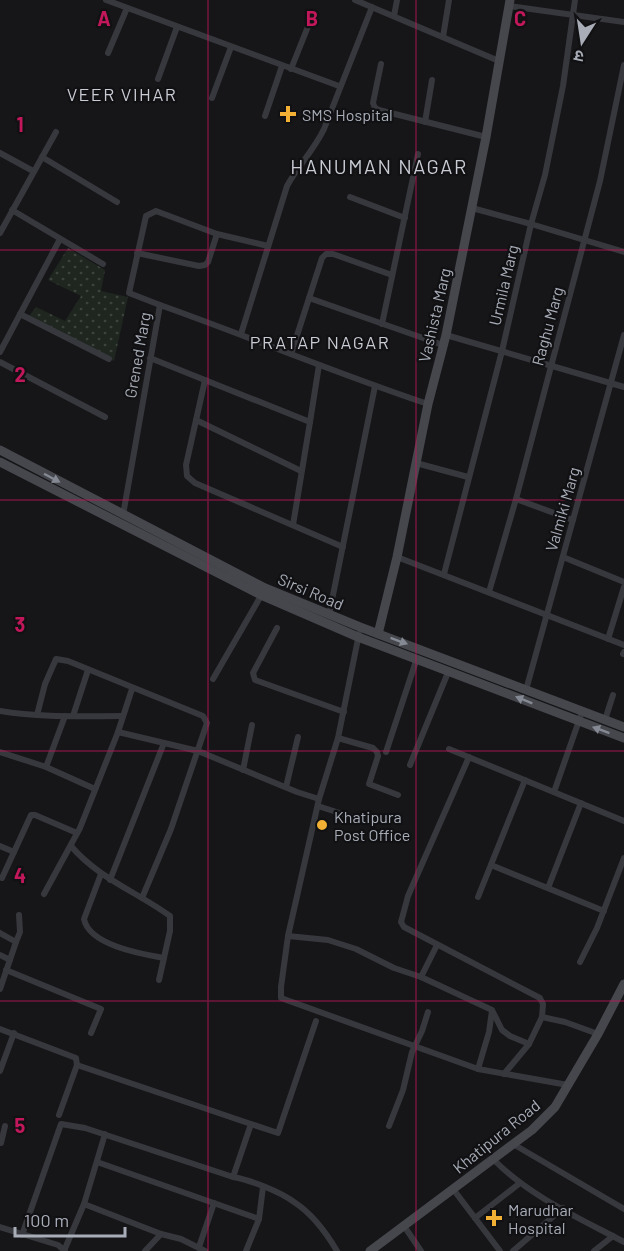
<svg xmlns="http://www.w3.org/2000/svg" width="624" height="1251" viewBox="0 0 624 1251" font-family="Barlow,'Noto Sans Devanagari',sans-serif">
<defs>
<pattern id="park-dots" width="8" height="8" patternUnits="userSpaceOnUse" patternTransform="scale(1.5)"><rect width="8" height="8" fill="#1e261f"/><path d="M2 2h.1M6 6h.1" fill="none" stroke="#3c433d" stroke-width="1.8" stroke-linecap="round"/></pattern>
</defs>
<rect width="100%" height="100%" fill="#161618"/>
<path fill="url(#park-dots)" d="M68,248L105,270L101,291L128,297L114,361L29,316L36,307L65,321L81,296L48,280Z"/>
<g fill="none" stroke-linecap="round" stroke-linejoin="round">
<g stroke="#37383d" stroke-width="6">
<path d="M106,0L339,86"/>
<path d="M355,0L499,61"/>
<path d="M509,6L624,22"/>
<path d="M394,16L397,0"/>
<path d="M443,37L449,0"/>
<path d="M108,53L127,8"/>
<path d="M381,64L373,103L375,108L379,110L486,137"/>
<path d="M291,69L309,24"/>
<path d="M158,79L177,27"/>
<path d="M212,98L231,47"/>
<path d="M265,116L282,66"/>
<path d="M425,122L432,80"/>
<path d="M0,153L33,171"/>
<path d="M42,157L117,202"/>
<path d="M350,197L405,218"/>
<path d="M472,208L531,224L624,252"/>
<path d="M12,210L103,264"/>
<path d="M0,233L56,132"/>
<path d="M137,253L199,266L205,265L208,262L217,234"/>
<path d="M309,298L443,345"/>
<path d="M160,305L129,293L146,216L156,211L217,234L268,246"/>
<path d="M20,314L109,359"/>
<path d="M382,324L418,154"/>
<path d="M241,334L287,186C298,166 314,150 324,129L372,7"/>
<path d="M446,335L624,387"/>
<path d="M0,352L60,239"/>
<path d="M291,354L322,258L326,254H333L392,275"/>
<path d="M150,358L310,422L293,525"/>
<path d="M0,362L105,417"/>
<path d="M205,380L186,465L187,476L195,483L343,547"/>
<path d="M196,420L301,471"/>
<path d="M310,422L319,365"/>
<path d="M416,463L468,477"/>
<path d="M516,499L573,520"/>
<path d="M123,515L160,305C250,337 338,374 428,404"/>
<path d="M397,557L624,645"/>
<path d="M563,557L624,582"/>
<path d="M444,574L502,351L531,224L545,175L563,86L575,0"/>
<path d="M489,592L516,499L600,181L624,65"/>
<path d="M329,615L375,386"/>
<path d="M277,628L253,673L255,680L344,712"/>
<path d="M359,634L338,738L319,799L288,936L281,987V998L478,1069L568,1085"/>
<path d="M608,639L624,587"/>
<path d="M623,654L624,652"/>
<path d="M213,679L262,594"/>
<path d="M526,690L624,335"/>
<path d="M0,711C41,718 82,716 123,716"/>
<path d="M37,715L45,684L56,659L68,661L203,716L207,723L171,829L142,898"/>
<path d="M73,716L88,670"/>
<path d="M605,720L613,695"/>
<path d="M118,732L198,751L297,792L319,799"/>
<path d="M338,738L373,748L377,752L378,756L369,784L398,795"/>
<path d="M449,749L624,821"/>
<path d="M0,752L46,767L95,789"/>
<path d="M386,752L417,658"/>
<path d="M469,757L408,896L401,922L404,927L540,998L543,1004L542,1017L565,1022L598,1034"/>
<path d="M410,765L449,670"/>
<path d="M46,767L65,716"/>
<path d="M243,770L252,725"/>
<path d="M286,787L298,737"/>
<path d="M554,792L582,712"/>
<path d="M318,806L361,820"/>
<path d="M0,846L14,852"/>
<path d="M71,846C98,878 137,892 170,916V931L159,980"/>
<path d="M491,865L604,911"/>
<path d="M101,874L84,919C89,945 141,954 164,958"/>
<path d="M2,878L31,815H35L77,833"/>
<path d="M110,880L164,743"/>
<path d="M548,888L581,803"/>
<path d="M44,894L80,828L118,732L132,689"/>
<path d="M478,897L525,780"/>
<path d="M0,933L16,942L0,989"/>
<path d="M288,936L328,940L356,949L394,968L421,977L492,1010L502,1030L510,1036L529,1044"/>
<path d="M16,942L20,932L19,915"/>
<path d="M0,955L10,960"/>
<path d="M580,962L597,928L624,858"/>
<path d="M6,970L101,1009L91,1033"/>
<path d="M421,977L437,945"/>
<path d="M0,1029L76,1058L77,1065L251,1124L233,1177"/>
<path d="M478,1069L489,1032L492,1011"/>
<path d="M0,1071L14,1033"/>
<path d="M504,1074L529,1044L542,1017"/>
<path d="M59,1115L77,1065"/>
<path d="M251,1124L278,1133L316,1021"/>
<path d="M389,1126L403,1090L412,1052L422,1031L428,1012"/>
<path d="M1,1143L5,1126"/>
<path d="M513,1144L624,1209"/>
<path d="M493,1159C529,1196 579,1218 624,1242"/>
<path d="M97,1162L259,1219"/>
<path d="M453,1189L500,1251"/>
<path d="M84,1204L161,1234L181,1239L205,1251"/>
<path d="M475,1218L520,1183"/>
<path d="M404,1226L421,1251"/>
<path d="M0,1227L58,1245L65,1251"/>
<path d="M22,1235L61,1124L85,1128L233,1177C250,1180 279,1191 294,1202C311,1213 327,1234 337,1251"/>
<path d="M199,1247L214,1203"/>
<path d="M64,1251L84,1204L105,1134"/>
<path d="M145,1251L161,1234"/>
<path d="M246,1251L259,1219L263,1187"/>
<path d="M513,1251L563,1208"/>
<path d="M594,1251L613,1236"/>
</g>
<g stroke="#45474d" stroke-width="9">
<path d="M0,450L265,588L360,627L624,727"/>
<path d="M0,462L261,595L358,637L624,738"/>
<path d="M378,634L397,557L428,404L446,335L486,137L510,0"/>
<path d="M370,1251L532,1130L555,1107L598,1034L624,984"/>
</g>
</g>
<defs><path id="oneway-solid" d="M-6-.8H1V-3.2L6.5 0L1 3.2V.8H-6Z" transform="scale(1.5)"/></defs>
<g fill="#858993">
<use href="#oneway-solid" transform="translate(52 478) rotate(28)"/>
<use href="#oneway-solid" transform="translate(399 641) rotate(20)"/>
<use href="#oneway-solid" transform="translate(524 700) rotate(-158)"/>
<use href="#oneway-solid" transform="translate(601 730) rotate(-160)"/>
</g>
<path fill="none" stroke="#c2185b" stroke-width="1.5" stroke-opacity="0.55" d="M208,0V1251M416,0V1251M0,250H624M0,500H624M0,751H624M0,1001H624"/>
<g fill="#f2b134" stroke="#111113" stroke-width="2">
<path d="M285 105h6v6h6v6h-6v6h-6v-6h-6v-6h6z"/>
<circle cx="322" cy="825" r="6"/>
<path d="M491 1209h6v6h6v6h-6v6h-6v-6h-6v-6h6z"/>
</g>
<g text-anchor="middle" dominant-baseline="central" stroke-width="4.5" stroke-linejoin="round" paint-order="stroke">
<g font-size="16" fill="#a8adb8" stroke="#111113" text-anchor="start">
<text x="302" y="114">SMS Hospital</text>
<text x="334" y="816">Khatipura<tspan x="334" dy="18">Post Office</tspan></text>
<text x="508" y="1209">Marudhar<tspan x="508" dy="18">Hospital</tspan></text>
</g>
<g font-size="16" fill="#a8adb8" stroke="#111113">
<text transform="translate(503 285) rotate(-77)">Urmila Marg</text>
<text transform="translate(434 315) rotate(-77)">Vashista Marg</text>
<text transform="translate(547 326) rotate(-75)">Raghu Marg</text>
<text transform="translate(137 355) rotate(-80)">Grened Marg</text>
<text transform="translate(562 509) rotate(-74)">Valmiki Marg</text>
<text transform="translate(311 591) rotate(23)">Sirsi Road</text>
<text transform="translate(496 1136) rotate(-39)">Khatipura Road</text>
</g>
<g font-size="18" letter-spacing="1.5" fill="#c9ccd4" stroke="#111113">
<text x="122" y="94">VEER VIHAR</text>
<text x="320" y="342">PRATAP NAGAR</text>
</g>
<g font-size="20" letter-spacing="1.5" fill="#c9ccd4" stroke="#111113">
<text x="379" y="166">HANUMAN NAGAR</text>
</g>
</g>
<g font-size="20" text-anchor="middle" font-weight="bold" fill="#c2185b" stroke="#111113" stroke-width="4.5" stroke-linejoin="round" paint-order="stroke">
<text x="104" y="26">A</text>
<text x="312" y="26">B</text>
<text x="520" y="26">C</text>
<text x="20" y="132">1</text>
<text x="20" y="382">2</text>
<text x="20" y="632">3</text>
<text x="20" y="883">4</text>
<text x="20" y="1133">5</text>
</g>
<g transform="translate(582 42) rotate(192)" stroke="#111113" stroke-width="4.5" paint-order="stroke">
<path d="M0-4.5L10 22L0 15L-10 22Z" fill="#a8adb8"/>
<text y="-9" font-size="16" font-weight="bold" text-anchor="middle" fill="#a8adb8">उ</text>
</g>
<path d="M15 1227v9h110v-9" fill="none" stroke="#a8adb8" stroke-width="3"/>
<text x="24" y="1227" font-size="18" fill="#a8adb8" stroke="#111113" stroke-width="4.5" paint-order="stroke">100 m</text>
</svg>
